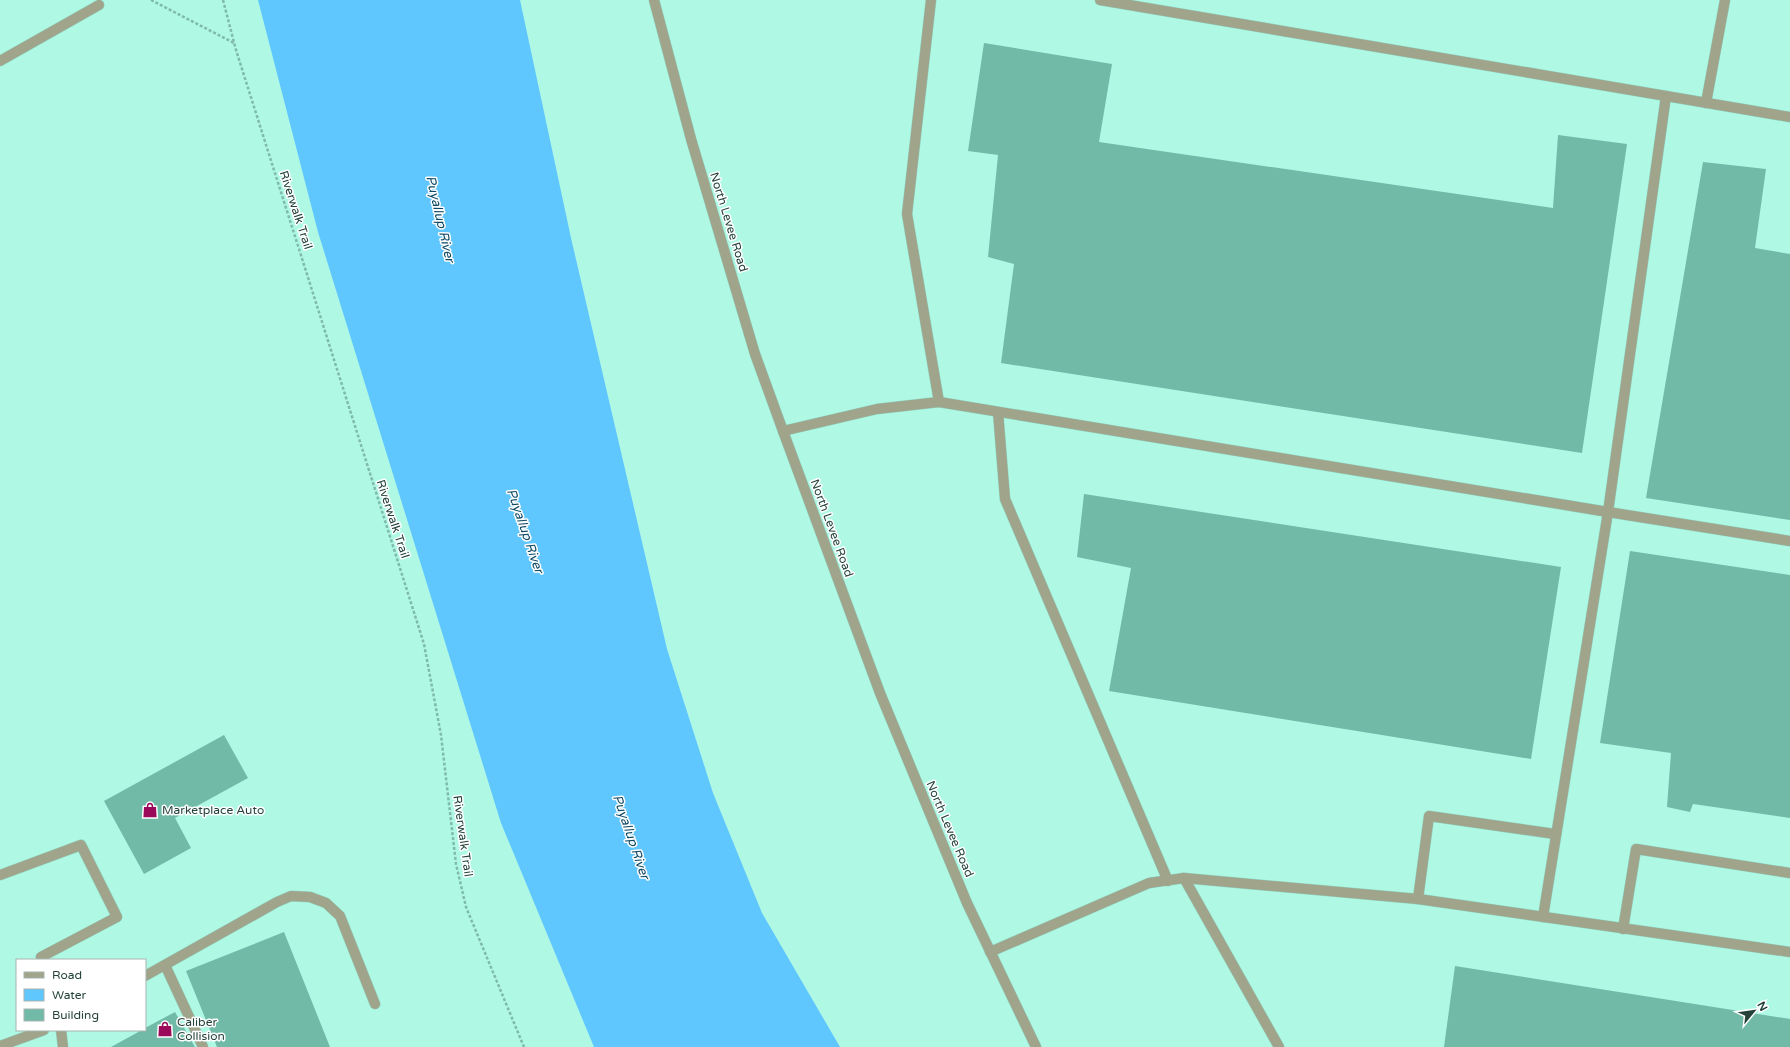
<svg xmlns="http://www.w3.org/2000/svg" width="1790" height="1047" viewBox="0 0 1790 1047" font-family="'Varela Round',sans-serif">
<rect width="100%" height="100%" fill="#aef8e4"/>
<path fill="#60c6fe" d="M258,0H520L571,238L667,649L713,793L762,913L840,1047H594L501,823L318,232Z"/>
<g fill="#71baa7">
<path d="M984,43L1112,64L1099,142L1553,208L1558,135L1627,144L1582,453L1001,363L1014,264L988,257L998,155L968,151Z"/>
<path d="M1703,162L1766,169L1755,248L1790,254V520L1646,498Z"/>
<path d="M1084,494L1561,567L1531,759L1109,691L1131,568L1077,557Z"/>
<path d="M1630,551L1790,575V818L1693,804L1690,812L1667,807L1671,753L1600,743Z"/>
<path d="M224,735L248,778L175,818L191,848L144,874L104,801Z"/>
<path d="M284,932L330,1047H217L186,971Z"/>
<path d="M1455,966L1790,1019V1047H1444Z"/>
<path d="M175,1012L195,1047H111L142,1030H145V1028Z"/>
</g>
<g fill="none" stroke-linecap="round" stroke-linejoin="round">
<g stroke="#92d4c2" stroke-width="11">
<g id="minor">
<path d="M654,0L691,139L755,354L783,431L880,693L967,903L1036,1047"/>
<path d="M931,0L907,214L939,402"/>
<path d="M1100,0L1790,117"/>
<path d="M0,61L99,5"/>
<path d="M1666,96L1608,512L1790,541"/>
<path d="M1706,103L1725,0"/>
<path d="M998,412L1005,499L1168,881"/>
<path d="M783,431L877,409L939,402L1608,512L1543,917"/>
<path d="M0,875L81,845L117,917L41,957L42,960"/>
<path d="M1184,878L1279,1047"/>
<path d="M1418,899L1429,816L1555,834"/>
<path d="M1623,929L1636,849L1790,873"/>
<path d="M990,952L1149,883L1184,878L1418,899L1790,952"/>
<path d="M165,965L203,1047"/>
<path d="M145,976L277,902L291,896L310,897L326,903L340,916L375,1004"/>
<path d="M61,1030L63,1047"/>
<path d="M0,1046L44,1030"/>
</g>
</g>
<g stroke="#7fbaaa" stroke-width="2.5" stroke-dasharray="3 2" stroke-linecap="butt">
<path d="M151,0L234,43"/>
<path d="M223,0L236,50L424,644L441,735L456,864L466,907L524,1047"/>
</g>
<use href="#minor" stroke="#a0a48b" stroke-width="10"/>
</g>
<defs>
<g id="shop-bare" transform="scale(1.2)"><path d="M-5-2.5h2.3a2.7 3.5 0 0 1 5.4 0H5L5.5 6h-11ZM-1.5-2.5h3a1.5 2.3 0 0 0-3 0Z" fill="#9a095a" stroke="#fff" stroke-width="2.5" paint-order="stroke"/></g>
</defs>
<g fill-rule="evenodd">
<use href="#shop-bare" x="150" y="810"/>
<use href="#shop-bare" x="165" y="1029"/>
</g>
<g text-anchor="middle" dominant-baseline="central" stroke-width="3" stroke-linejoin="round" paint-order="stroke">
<g font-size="12" fill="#24423a" stroke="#fff">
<text transform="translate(296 210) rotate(72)">Riverwalk Trail</text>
<text transform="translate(729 222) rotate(73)">North Levee Road</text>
<text transform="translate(393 519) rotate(72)">Riverwalk Trail</text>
<text transform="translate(832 528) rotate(70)">North Levee Road</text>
<text transform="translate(950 829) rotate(67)">North Levee Road</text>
<text transform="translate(463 836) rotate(82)">Riverwalk Trail</text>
</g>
<g font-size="12" fill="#24423a" stroke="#fff" text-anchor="start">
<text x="162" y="810">Marketplace Auto</text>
<text x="177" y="1022">Caliber<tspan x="177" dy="14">Collision</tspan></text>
</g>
<g font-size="13" font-style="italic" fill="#0f4965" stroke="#fff">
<text transform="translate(440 219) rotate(77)">Puyallup River</text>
<text transform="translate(525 531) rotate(71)">Puyallup River</text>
<text transform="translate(631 837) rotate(71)">Puyallup River</text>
</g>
</g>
<rect x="16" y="959" width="130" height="72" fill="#ffffff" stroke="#a7b3b0"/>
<rect x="24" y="972" width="20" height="6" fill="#a0a48b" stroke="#a7b3b0"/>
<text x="52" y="979" font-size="12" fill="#24423a">Road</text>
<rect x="24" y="989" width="20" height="12" fill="#60c6fe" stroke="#a7b3b0"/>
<text x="52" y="999" font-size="12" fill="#24423a">Water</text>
<rect x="24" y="1009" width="20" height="12" fill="#71baa7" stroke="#a7b3b0"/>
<text x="52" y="1019" font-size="12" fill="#24423a">Building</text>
<g transform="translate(1754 1011) rotate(61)" stroke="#ffffff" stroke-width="3" paint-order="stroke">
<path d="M0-3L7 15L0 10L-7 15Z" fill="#24423a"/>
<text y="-6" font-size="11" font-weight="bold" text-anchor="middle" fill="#24423a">N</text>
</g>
</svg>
